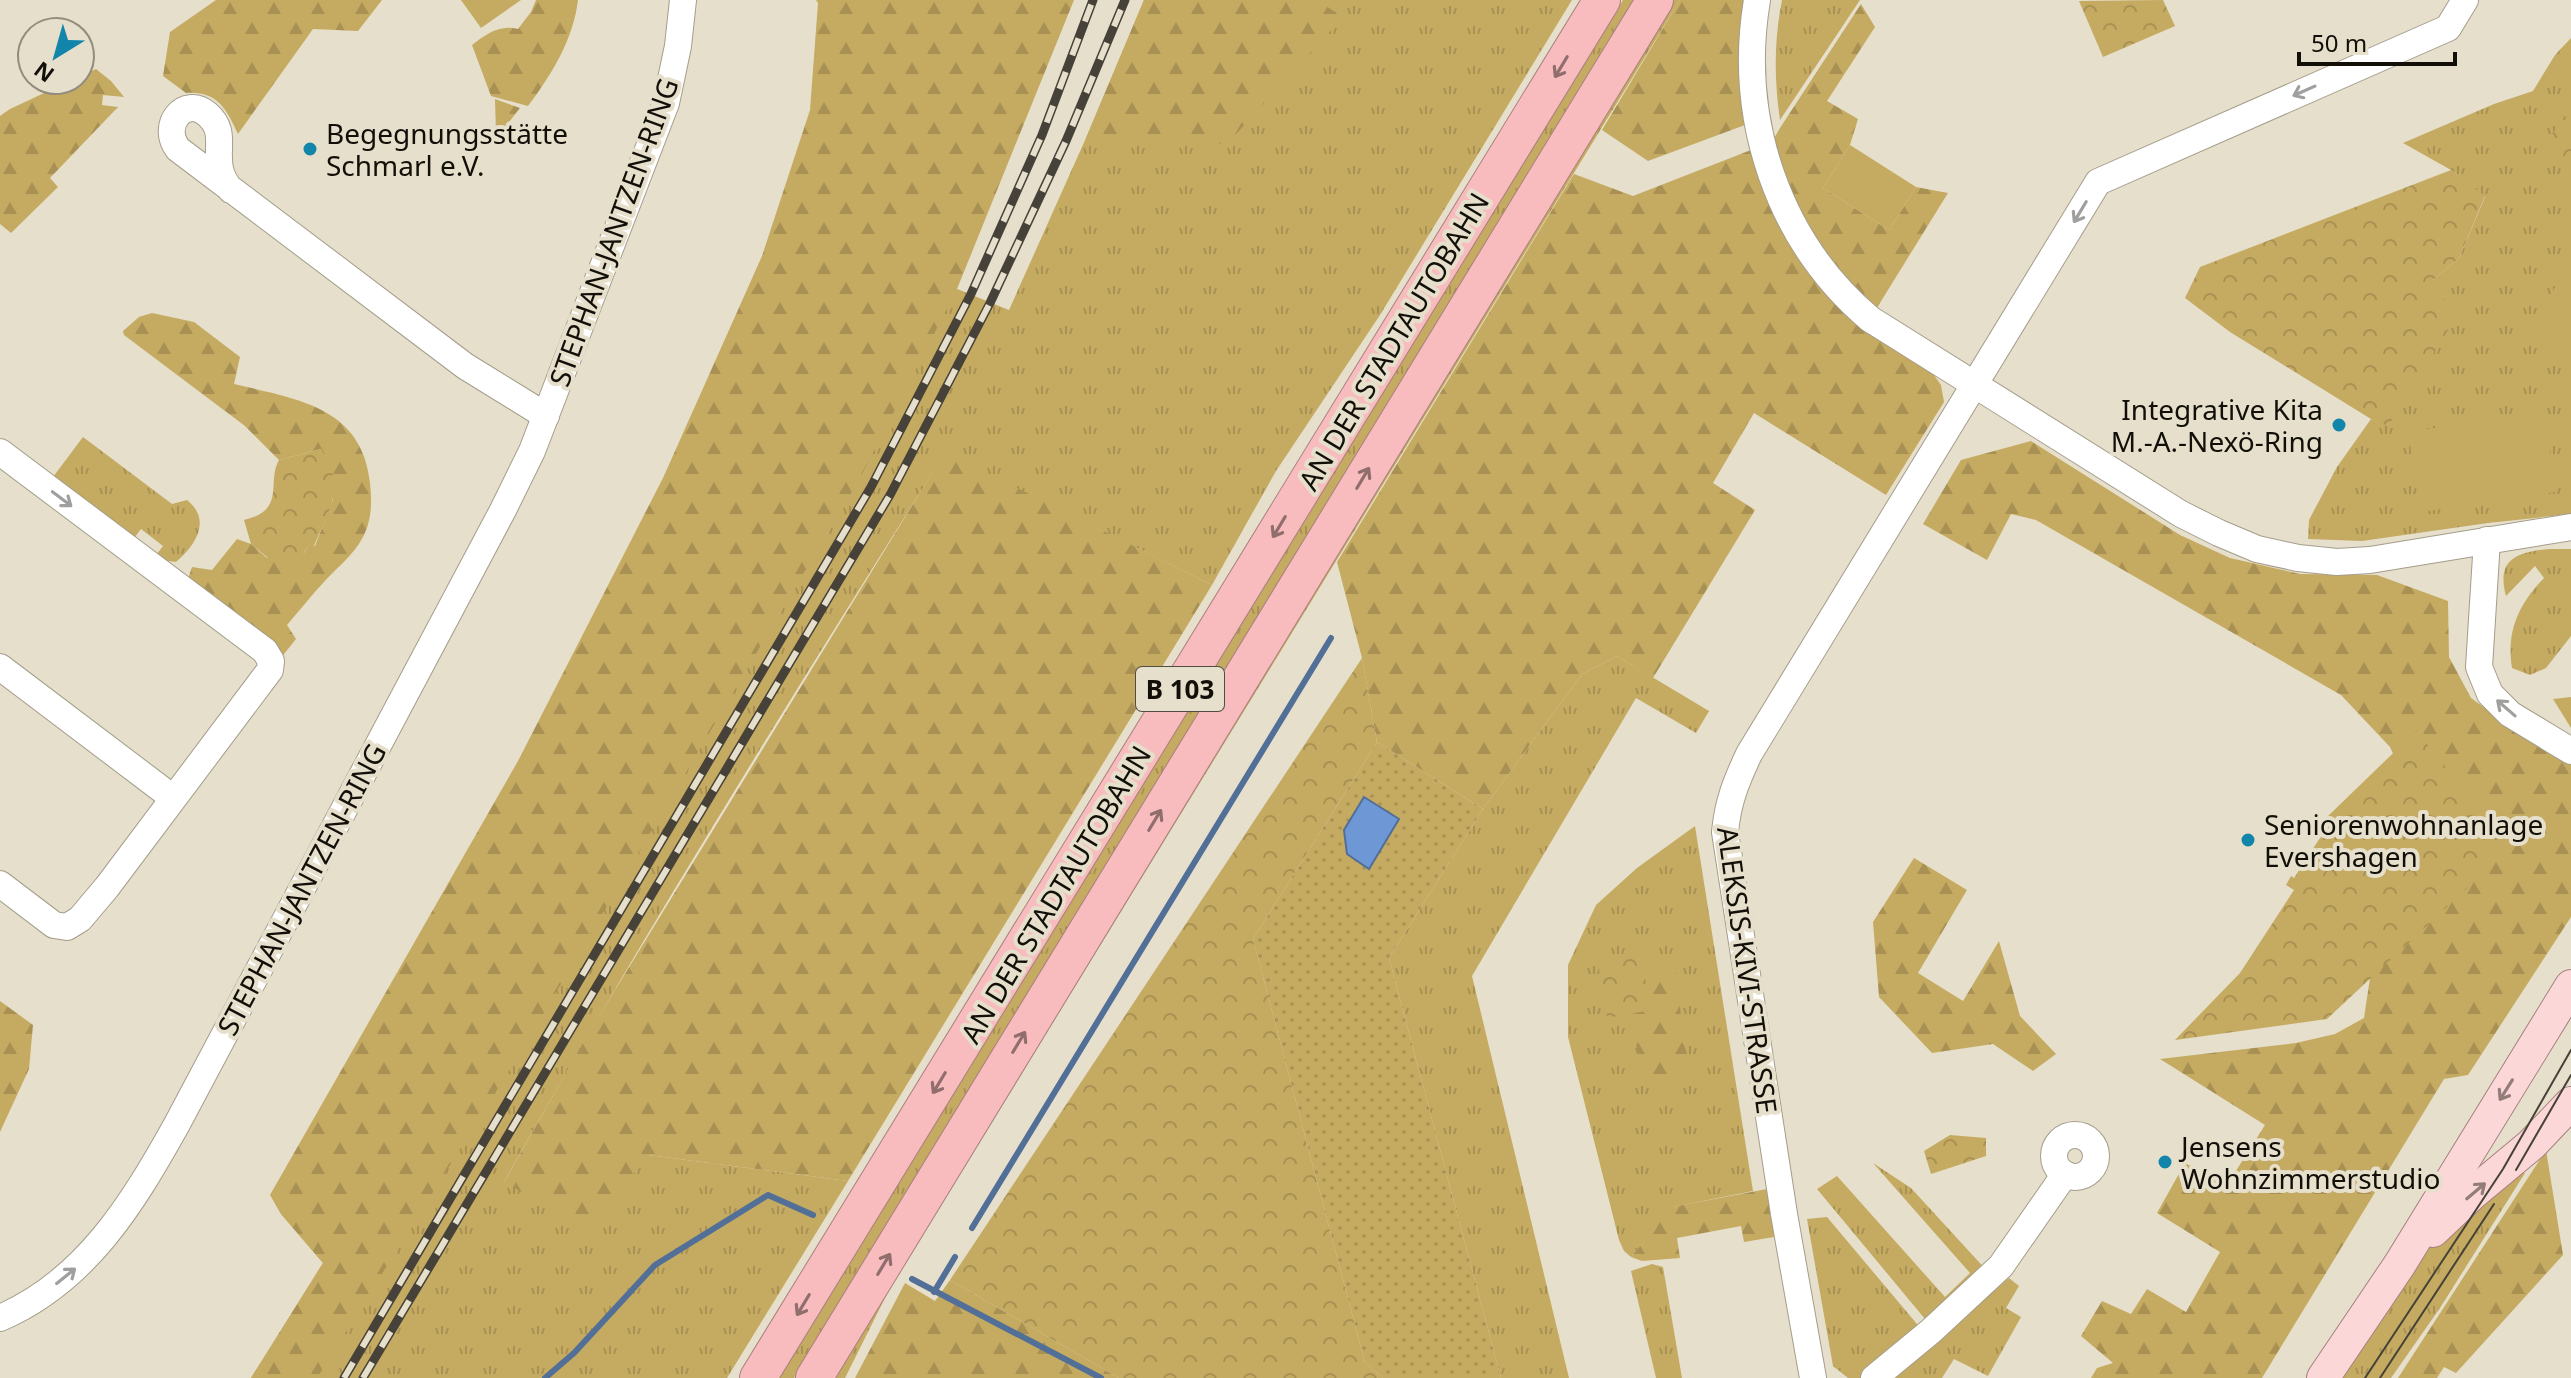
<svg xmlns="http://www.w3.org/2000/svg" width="2571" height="1378" viewBox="0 0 2571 1378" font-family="'Noto Sans',sans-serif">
<defs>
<pattern id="grass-tufts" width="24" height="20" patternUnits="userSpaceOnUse" patternTransform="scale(2)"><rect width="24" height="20" fill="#c5aa61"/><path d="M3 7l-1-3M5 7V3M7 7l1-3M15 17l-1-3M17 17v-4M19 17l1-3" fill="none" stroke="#a89153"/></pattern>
<pattern id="forest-firs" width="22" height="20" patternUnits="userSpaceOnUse" patternTransform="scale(2)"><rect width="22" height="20" fill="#c5aa61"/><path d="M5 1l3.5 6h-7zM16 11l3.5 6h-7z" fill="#a89153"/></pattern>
<pattern id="park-crowns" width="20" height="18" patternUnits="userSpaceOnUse" patternTransform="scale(2)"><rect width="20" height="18" fill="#c5aa61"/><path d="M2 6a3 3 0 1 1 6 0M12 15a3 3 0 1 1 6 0" fill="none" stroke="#a89153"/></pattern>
<pattern id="garden-dots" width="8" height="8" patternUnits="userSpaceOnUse" patternTransform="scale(2)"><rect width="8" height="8" fill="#c5aa61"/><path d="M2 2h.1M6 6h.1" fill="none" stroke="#a89153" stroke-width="1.8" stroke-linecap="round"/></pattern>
</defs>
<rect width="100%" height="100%" fill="#e6dfcb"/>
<g fill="url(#grass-tufts)">
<path d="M1144,0H1572L1380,315L1276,471L1212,585L945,453C794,693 643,934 504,1182L648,1155L848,1181L727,1378H251L323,1263L281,1214L893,263L1009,310L1086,138Z"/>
<path d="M1623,0H1637L794,1378H779Z"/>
<path d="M1670,0H1680L889,1290L845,1378H836L856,1341Z"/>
<path d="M1782,0H1860L1780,120C1774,79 1774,40 1782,0Z"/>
<path d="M2571,38V514L2488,523L2362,541L2308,539L2309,520L2337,467L2371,419L2388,425L2433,280L2459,258L2485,197L2451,170L2403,143L2494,104L2533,91L2555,55Z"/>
<path d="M83,437L172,504L187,500C212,520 196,545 176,562L153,559L163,546L141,529L131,542L50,481Z"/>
<path d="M2549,549H2571V636L2546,668L2530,675L2512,668C2506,631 2519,604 2544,578L2535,566L2506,596C2496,559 2517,552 2549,549Z"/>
<path d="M1617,656L1709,711L1696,733L1636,698L1472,976L1569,1378H1501L1389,958L1483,809L1582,674Z"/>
<path d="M2571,697V728L2553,699Z"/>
<path d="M1695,826L1753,1191L1673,1207L1631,1257L1624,1251L1619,1240L1568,1037V965L1596,905L1637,868Z"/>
<path d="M1873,1163L1911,1188L1989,1273L1930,1325L1817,1189L1837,1176L1945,1297L1970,1273Z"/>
<path d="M2520,1171L2525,1173L2440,1308L2391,1378H2342L2422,1257L2445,1229Z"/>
<path d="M1827,1217L1922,1330L1862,1378H1848L1833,1366L1807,1219Z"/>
<path d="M1652,1264L1663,1267L1682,1378H1656L1631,1271Z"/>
<path d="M2009,1278L2019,1286L2006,1308L2021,1317L1988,1376L1954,1359L1942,1378H1890Z"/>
</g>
<g fill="url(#forest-firs)">
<path d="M216,0H382L358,31L313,29L238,134C226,108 217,91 186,93L163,76L170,32Z"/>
<path d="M536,0H578C573,40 552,74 528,106L491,96L472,45C486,34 500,24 518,29L531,12Z"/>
<path d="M816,0H1074L957,289L860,478L523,1048L317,1378H251L323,1263L281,1214L270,1195L518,761L663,478L762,256L810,110L818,3Z"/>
<path d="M1144,0H1317L1343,17L1227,144L1086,138Z"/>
<path d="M1680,0H1746C1736,41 1741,83 1745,125L1648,161L1602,130Z"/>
<path d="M1861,4L1875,27L1827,101L1858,119L1850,145L1823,188L1889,230L1916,187L1948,193L1870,319L1847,300L1764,156L1780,128Z"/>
<path d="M96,69L111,81L124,97L103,95L102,105L118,107L50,178L58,187L11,233L0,224V116L10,109L72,80H80V76Z"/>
<path d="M495,99L520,108L498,136L496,134Z"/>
<path d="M1751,150L1767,190L1931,371L1941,385L1944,402L1886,495L1754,413L1713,483L1755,510L1653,678L1617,656L1582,674L1483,809L1377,742L1362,658L1337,562L1574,174L1633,196Z"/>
<path d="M152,313L194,322L240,357L234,384C296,399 362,406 370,483C372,501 372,520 363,537C353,556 337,567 323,583C311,596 299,611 287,625L296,639L280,659L190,592L189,576L192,567L212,570L237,539L251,544L267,558L304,553L308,546H315L333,499L321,449L279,460L245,426L124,335L123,331L139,317Z"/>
<path d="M2031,441L2180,535L2230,558L2300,574L2377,575L2448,601L2449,657L2471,698L2518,732L2571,765V917L2468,1075L2444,1079L2262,1378H2091L2097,1368L2113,1363L2081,1336L2102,1301L2131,1314L2147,1289L2186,1312L2220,1252L2157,1213L2185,1163L2227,1185L2265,1125L2160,1059L2296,1043L2335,1034L2364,1018L2401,771L2390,747L2341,695L2036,520L2011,514L1987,560L1923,524L1961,460Z"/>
<path d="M945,452L1212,585L848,1181L648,1155L589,1231L504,1182L588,1034Z"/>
<path d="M1914,858L1967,890L1918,973L1963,1001L1999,941L2020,1016L2056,1054L2033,1071L1993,1044L1932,1053L1879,997L1873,922Z"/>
<path d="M1641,955L1675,965L1688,1076L1674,1090L1652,1094L1626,1015L1651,1010Z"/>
<path d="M0,1001L33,1025L29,1069L0,1132Z"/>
<path d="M2546,1150L2563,1255L2456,1373L2444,1367L2437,1378H2398Z"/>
<path d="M1767,1189L1774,1237L1744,1242L1741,1226L1677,1238L1680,1258L1642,1261L1631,1257L1672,1207Z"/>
<path d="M950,1280L1119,1378H855L905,1283L935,1301Z"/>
</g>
<g fill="url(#park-crowns)">
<path d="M2163,0L2175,26L2103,57L2079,1Z"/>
<path d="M2564,116L2571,119V179L2554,162L2539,154Z"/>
<path d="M2451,170L2485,196L2459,258L2433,280L2455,319L2388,426L2371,419L2230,332L2185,298L2200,267Z"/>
<path d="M321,449C346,487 330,508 314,546H308C300,561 289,566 273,562L251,544L244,520C287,510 266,483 279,460Z"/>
<path d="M1362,658L1377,742L1253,939L1365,1363L1383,1378H1119L950,1280Z"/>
<path d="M2416,731L2512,846L2327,1019L2175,1040L2240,973L2294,890L2286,885L2291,876L2294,878L2331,821L2327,817Z"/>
<path d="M1641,955L1651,1010L1607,1018L1598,962Z"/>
<path d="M1950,1135L1986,1138V1156L1931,1174L1924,1151Z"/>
</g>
<path fill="url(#garden-dots)" d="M1377,742L1483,809L1389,958L1501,1378H1383L1365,1363L1253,939Z"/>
<g fill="#c5aa61">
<path d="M461,0H521L481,28Z"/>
<path d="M1850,145L1916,187L1889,230L1823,188Z"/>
<path d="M2571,258V346C2553,345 2541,336 2538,318Z"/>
<path d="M2544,412L2556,492L2420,512L2408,432Z"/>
</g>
<path fill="#6d98d5" stroke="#526f98" stroke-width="2" d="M1364,797L1399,819L1369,869L1347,854L1344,830Z"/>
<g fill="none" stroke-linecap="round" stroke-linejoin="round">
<g stroke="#526f98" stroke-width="6">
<path d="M972,1228L1331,638"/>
<path d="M912,1279L1101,1378"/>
<path d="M934,1292L955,1257"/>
<path d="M545,1378L574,1353L655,1265L768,1195L813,1215"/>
</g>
<g stroke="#a49d8b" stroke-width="28">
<g id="minor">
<path d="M1757,0C1737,119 1778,241 1870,319L2181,514L2219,533L2257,549L2298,558L2337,562L2370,560L2571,527"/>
<path d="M231,190C205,160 233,136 207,114C184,95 160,126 178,149L465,366L546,416"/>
<path d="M0,452L265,651L271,661L270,670L107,887L80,919L67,927L54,925L0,884"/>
<path d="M2487,540L2479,667L2490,694L2510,714L2571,751"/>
<path d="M0,667L173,798"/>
<circle cx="2075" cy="1156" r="21"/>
<path d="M0,1318C86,1281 133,1203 177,1124L503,510L532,451L666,103L678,46L683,0"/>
<path d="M1813,1378L1784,1214L1725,832C1728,801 1736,782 1749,754L2098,182L2448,28L2465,0"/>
<path d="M1874,1378L1931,1331L2001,1266L2065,1174"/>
</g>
</g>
<g stroke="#a87f7f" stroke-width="34">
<g id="major">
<path d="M2433,1231L2472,1194L2532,1144L2571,1103"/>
<path d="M2323,1378L2400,1264L2571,986"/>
</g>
</g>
<g stroke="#a87f7f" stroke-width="38">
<g id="highway">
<path d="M758,1378L1602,0"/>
<path d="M814,1378L1655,0"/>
</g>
</g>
<use href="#minor" stroke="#fff" stroke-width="26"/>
<use href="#major" stroke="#fbd7d8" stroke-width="32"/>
<use href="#highway" stroke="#f8bcbe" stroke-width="36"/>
<g stroke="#464239" stroke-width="2">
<path d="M2516,1170L2571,1075"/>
<path d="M2365,1378L2503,1169L2571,1050"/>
<path d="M2380,1378L2494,1204"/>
</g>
<g stroke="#464239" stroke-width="9">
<g id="rail">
<path d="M344,1378L871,487L971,294L1042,135L1093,0"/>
<path d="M363,1378L890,495L990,303L1066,141L1125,0"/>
</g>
</g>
<use href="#rail" stroke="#e6dfcb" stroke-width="6" stroke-dasharray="18" stroke-linecap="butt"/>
</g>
<defs><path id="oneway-shaft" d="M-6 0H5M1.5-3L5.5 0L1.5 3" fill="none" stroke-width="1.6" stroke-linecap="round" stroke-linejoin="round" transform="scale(2)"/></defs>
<g stroke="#906e6d">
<use href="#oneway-shaft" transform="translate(1561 67) rotate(121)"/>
<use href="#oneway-shaft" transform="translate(1363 478) rotate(-59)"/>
<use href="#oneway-shaft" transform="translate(1279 527) rotate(121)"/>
<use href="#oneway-shaft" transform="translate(1155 820) rotate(-59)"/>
<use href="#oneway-shaft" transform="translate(1019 1042) rotate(-59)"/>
<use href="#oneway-shaft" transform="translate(939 1083) rotate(121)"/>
<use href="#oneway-shaft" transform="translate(884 1264) rotate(-59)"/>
<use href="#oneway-shaft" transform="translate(803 1305) rotate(121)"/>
</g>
<g stroke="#a09f9d">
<use href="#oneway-shaft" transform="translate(2304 91) rotate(156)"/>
<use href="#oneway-shaft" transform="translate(2080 212) rotate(121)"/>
<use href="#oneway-shaft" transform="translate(62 499) rotate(37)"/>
<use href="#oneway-shaft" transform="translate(2506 708) rotate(-139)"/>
<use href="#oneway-shaft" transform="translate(66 1276) rotate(-39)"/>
</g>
<g stroke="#927d7b">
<use href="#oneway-shaft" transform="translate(2506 1090) rotate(122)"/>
<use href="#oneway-shaft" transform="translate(2476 1191) rotate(-40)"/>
</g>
<g fill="#1285ab" stroke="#e6dfcb" stroke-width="3">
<circle cx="310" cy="149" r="8"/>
<circle cx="2339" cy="425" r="8"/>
<circle cx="2248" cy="840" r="8"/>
<circle cx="2165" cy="1162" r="8"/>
</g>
<g text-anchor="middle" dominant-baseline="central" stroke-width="8" stroke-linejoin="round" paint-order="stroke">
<rect fill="#e6dfcb" stroke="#524d43" stroke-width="2" x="1136" y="667" width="88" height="44" rx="6"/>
<g font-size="26" font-weight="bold" fill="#120f09">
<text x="1180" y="689">B 103</text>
</g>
<g font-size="28" fill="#120f09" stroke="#e6dfcb" text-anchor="start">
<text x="326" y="133">Begegnungsstätte<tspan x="326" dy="32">Schmarl e.V.</tspan></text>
<text x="2323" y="409" text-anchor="end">Integrative Kita<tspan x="2323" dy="32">M.-A.-Nexö-Ring</tspan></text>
<text x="2264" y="824">Seniorenwohnanlage<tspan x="2264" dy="32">Evershagen</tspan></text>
<text x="2181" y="1146">Jensens<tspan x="2181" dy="32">Wohnzimmerstudio</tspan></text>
</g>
<g font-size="28" fill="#120f09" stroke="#e6dfcb">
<text transform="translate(613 232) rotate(-70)">STEPHAN-JANTZEN-RING</text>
<text transform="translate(1393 341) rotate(-59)">AN DER STADTAUTOBAHN</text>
<text transform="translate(301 889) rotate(-62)">STEPHAN-JANTZEN-RING</text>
<text transform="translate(1055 894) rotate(-59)">AN DER STADTAUTOBAHN</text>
<text transform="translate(1748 970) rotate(82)">ALEKSIS-KIVI-STRASSE</text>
</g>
</g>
<g transform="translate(56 56) rotate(217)"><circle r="38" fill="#e6dfcb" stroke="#918c7d" stroke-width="2"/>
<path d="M0-6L14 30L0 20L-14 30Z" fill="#1285ab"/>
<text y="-12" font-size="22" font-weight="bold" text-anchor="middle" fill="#120f09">N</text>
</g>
<path d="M2299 52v12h156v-12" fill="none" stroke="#120f09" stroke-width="4"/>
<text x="2311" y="52" font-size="24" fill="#120f09" stroke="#e6dfcb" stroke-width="6" paint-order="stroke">50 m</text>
</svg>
